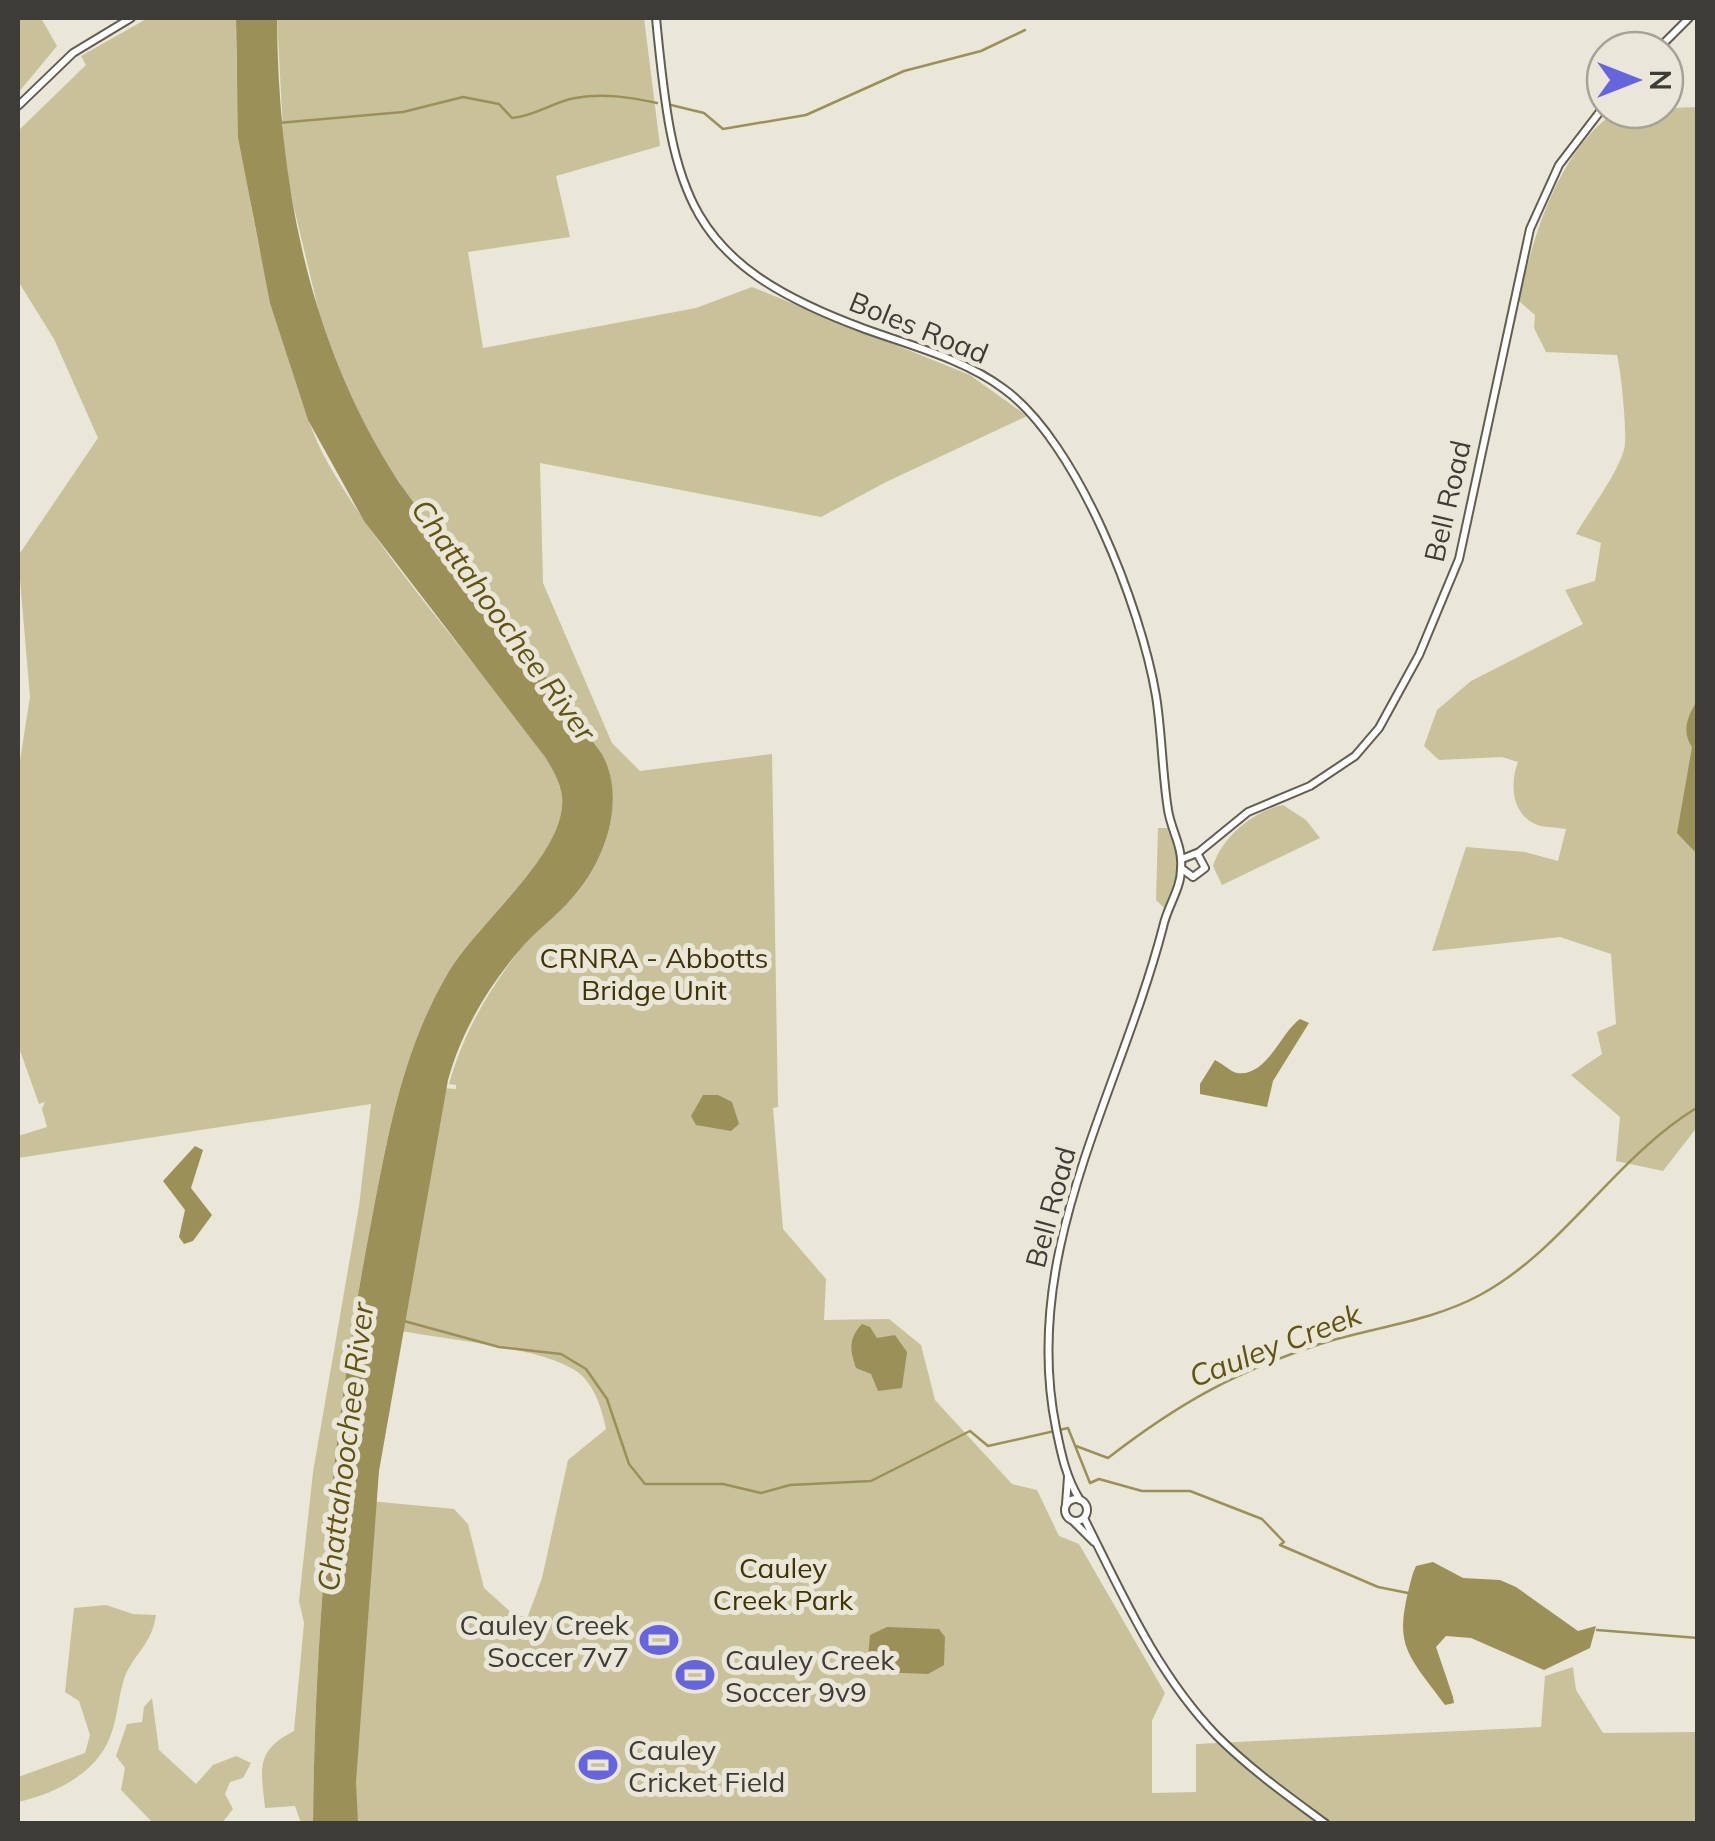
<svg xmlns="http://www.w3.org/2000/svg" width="1715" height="1841" viewBox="0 0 1715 1841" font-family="Mulish,sans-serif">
<rect width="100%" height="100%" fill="#ebe7d8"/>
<g fill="#c9c19a">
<path d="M18,18H41L57,46L18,93Z"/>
<path d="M148,18H236C234,138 255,253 291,367C302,400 311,434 329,465C390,570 475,659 545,757C554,772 564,788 562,806C558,860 476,925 448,973C402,1051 388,1135 371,1223C333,1420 315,1623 313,1823H301L295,1806L265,1808C261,1768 255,1751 294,1731L304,1623L299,1601L313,1472L359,1206L371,1104L18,1158V1136L47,1127L42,1109L45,1102L39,1104L18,1045V773L30,697L18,556L98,438L54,339L18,281V131L86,65L81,56Z"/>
<path d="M277,18H644L660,146L556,176L570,237L468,252L483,348L696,308L752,287L970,375L1027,416L886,482L821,517L540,463L543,583L612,743L640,771L772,754L778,1107L773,1108L783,1229L826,1279L824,1320L889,1319L921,1345L935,1400L1012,1484L1037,1490L1059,1536L1079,1544L1165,1693L1152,1721V1793L1196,1792V1744L1541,1727L1545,1676L1573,1667L1576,1690L1603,1733L1697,1732V1823H350L370,1501L454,1509L468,1524L484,1588L515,1616H528L542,1578L568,1460L606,1429C602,1408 593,1380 573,1369C533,1346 445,1340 397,1330L441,1088L456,1089V1085L449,1084C463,1035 484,998 515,956C532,932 554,917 574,896C606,862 626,798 602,754L445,543L423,528L399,481L361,430L323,329L285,170Z"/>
<path d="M1697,107L1698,1126L1663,1171L1616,1161L1620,1117L1571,1075L1602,1054L1597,1032L1616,1024L1611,954L1560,937L1432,951L1466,847L1525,852L1558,861L1566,829C1557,827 1543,828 1535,824C1511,813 1510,782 1518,762L1502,757L1439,760L1424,746L1437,710L1471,681L1583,624L1565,590L1595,581L1601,543L1576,534C1591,508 1615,478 1624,450C1628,438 1621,370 1617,355L1546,352L1534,328L1535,315L1519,301C1532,238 1560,145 1619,110Z"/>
<path d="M1283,805L1306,820L1320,838L1222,885L1213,866C1221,838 1254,810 1283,805Z"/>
<path d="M1158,828H1169C1182,864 1181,873 1165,909L1156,900Z"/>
<path d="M106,1605L133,1614L156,1615C151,1646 136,1651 125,1676C118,1696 118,1718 110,1737C96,1774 54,1794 18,1802V1777L85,1753L90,1735L79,1701L65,1692L74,1608Z"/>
<path d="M152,1698L159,1750L196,1784L213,1765L236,1756L251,1763L243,1778L230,1782L225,1794L233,1809L222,1823H153L121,1790L125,1768L116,1756L127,1724L142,1722L144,1707Z"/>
</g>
<g fill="#9c9059">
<path d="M236,18H277C278,170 304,321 382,455C408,500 444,541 476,583C519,639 560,697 602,754C627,799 605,862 573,897C556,917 534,932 518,952C486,990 461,1033 448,1080L379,1471L356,1782L358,1823H313C315,1623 333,1420 371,1223C388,1135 402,1051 448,973C476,925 558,860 562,806C564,788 554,772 545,757L364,521L308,420L270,303L238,137Z"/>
<path d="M1697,701V854L1677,833L1692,747C1681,732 1688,715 1697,701Z"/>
<path d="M1300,1019L1309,1023L1273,1081L1267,1107L1200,1094V1084L1215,1060C1222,1063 1231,1072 1237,1073C1267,1077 1281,1032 1300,1019Z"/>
<path d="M703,1095H718L732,1102L739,1124L731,1131L696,1125L691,1116Z"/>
<path d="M195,1146L203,1150L191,1188L212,1215L193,1241L184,1244L179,1237L185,1210L163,1181Z"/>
<path d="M862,1324L870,1327L877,1338L895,1335L907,1352L902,1388L878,1391L871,1374L856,1368C850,1350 848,1339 862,1324Z"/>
<path d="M1433,1562L1463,1578L1500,1580L1516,1587L1578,1631L1596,1626L1590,1648L1544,1670L1471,1638L1446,1636L1436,1647L1453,1697L1454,1703L1445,1705C1403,1649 1393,1645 1413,1573L1416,1566Z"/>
<path d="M887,1627L939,1629L945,1637L944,1665L928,1674L877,1672L868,1658L870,1635Z"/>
</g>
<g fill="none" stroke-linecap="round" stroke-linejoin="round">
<g stroke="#9c9059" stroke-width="2.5">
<path d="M671,105L704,113L723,129L806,115L904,71L981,51L1025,30"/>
<path d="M278,123L403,112L463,97L499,104L512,118C535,116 553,102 575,98C604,93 629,97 657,103"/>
<path d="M404,1321L499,1347L561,1354L586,1369L607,1399L629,1464L645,1484H723L761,1493L790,1485L871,1481L970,1431L988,1446L1068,1428L1090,1483L1099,1479L1142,1491H1190L1262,1519L1284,1542L1280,1545L1378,1587L1408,1593"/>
<path d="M1076,1446L1108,1458C1179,1403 1235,1372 1320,1344C1373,1327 1430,1322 1480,1295C1565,1249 1615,1157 1698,1107"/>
<path d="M1597,1630L1698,1638"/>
</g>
<g stroke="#615e51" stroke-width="10">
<g id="tertiary">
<path d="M656,18C673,195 685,263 865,329C912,346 964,359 1004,389C1078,443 1141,607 1156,696C1162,734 1162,772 1168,810C1171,830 1183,847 1181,868L1193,877L1205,868L1197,853L1182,859"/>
<path d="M1657,50L1689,18"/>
<path d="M1199,852L1248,812L1310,786L1355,756L1379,728L1419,655L1459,559L1530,229L1559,165L1605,105"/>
<circle cx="1076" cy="1510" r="11"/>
<path d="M1080,1500C1066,1478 1061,1453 1056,1428C1020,1250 1120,1093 1163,927C1167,907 1181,889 1181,869"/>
<path d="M1066,1504L1068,1477"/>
<path d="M1084,1518C1122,1594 1157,1674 1217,1736C1250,1769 1288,1796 1326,1824"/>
<path d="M1074,1522L1094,1542"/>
</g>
</g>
<g stroke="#615e51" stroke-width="10">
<path id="secondary" d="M18,106L73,53L131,18"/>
</g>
<use href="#tertiary" stroke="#fff" stroke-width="6"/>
<use href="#secondary" stroke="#fff" stroke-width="6"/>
</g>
<defs>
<g id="stadium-bare" transform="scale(3)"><path d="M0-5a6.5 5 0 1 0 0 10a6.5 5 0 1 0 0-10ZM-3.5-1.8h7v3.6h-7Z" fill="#6765de" stroke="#ebe7d8" stroke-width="2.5" paint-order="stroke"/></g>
</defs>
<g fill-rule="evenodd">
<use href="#stadium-bare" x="659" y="1640"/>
<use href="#stadium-bare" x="695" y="1675"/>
<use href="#stadium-bare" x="598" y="1765"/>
</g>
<g text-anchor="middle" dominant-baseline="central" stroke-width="10" stroke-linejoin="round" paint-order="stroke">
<g font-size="28" fill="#3d3c36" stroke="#ebe7d8">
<text transform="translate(919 327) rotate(22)">Boles Road</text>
<text transform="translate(1447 501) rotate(-77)">Bell Road</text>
<text transform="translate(1050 1207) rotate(-75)">Bell Road</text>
</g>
<g font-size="28" fill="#3e3405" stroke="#ebe7d8">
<text x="654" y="957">CRNRA - Abbotts<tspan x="654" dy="32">Bridge Unit</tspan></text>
<text x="783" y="1567">Cauley<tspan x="783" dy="32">Creek Park</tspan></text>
</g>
<g font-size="28" fill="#3d3c36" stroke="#ebe7d8" text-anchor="start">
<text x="629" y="1624" text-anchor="end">Cauley Creek<tspan x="629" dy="32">Soccer 7v7</tspan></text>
<text x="725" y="1659">Cauley Creek<tspan x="725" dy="32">Soccer 9v9</tspan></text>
<text x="628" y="1749">Cauley<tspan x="628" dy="32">Cricket Field</tspan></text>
</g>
<g font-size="30" font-style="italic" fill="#615411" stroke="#ebe7d8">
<text transform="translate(504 620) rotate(54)">Chattahoochee River</text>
<text transform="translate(1275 1345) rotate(-21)">Cauley Creek</text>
<text transform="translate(345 1447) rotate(-83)">Chattahoochee River</text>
</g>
</g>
<rect width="1715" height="1841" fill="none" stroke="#3d3c36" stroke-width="40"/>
<g transform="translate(1635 80) rotate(90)"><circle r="48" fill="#ebe7d8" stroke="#a5a397" stroke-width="2.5"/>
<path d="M0-8L18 38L0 25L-18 38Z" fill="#6765de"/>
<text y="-15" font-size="28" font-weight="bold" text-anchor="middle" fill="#3d3c36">N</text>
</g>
</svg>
